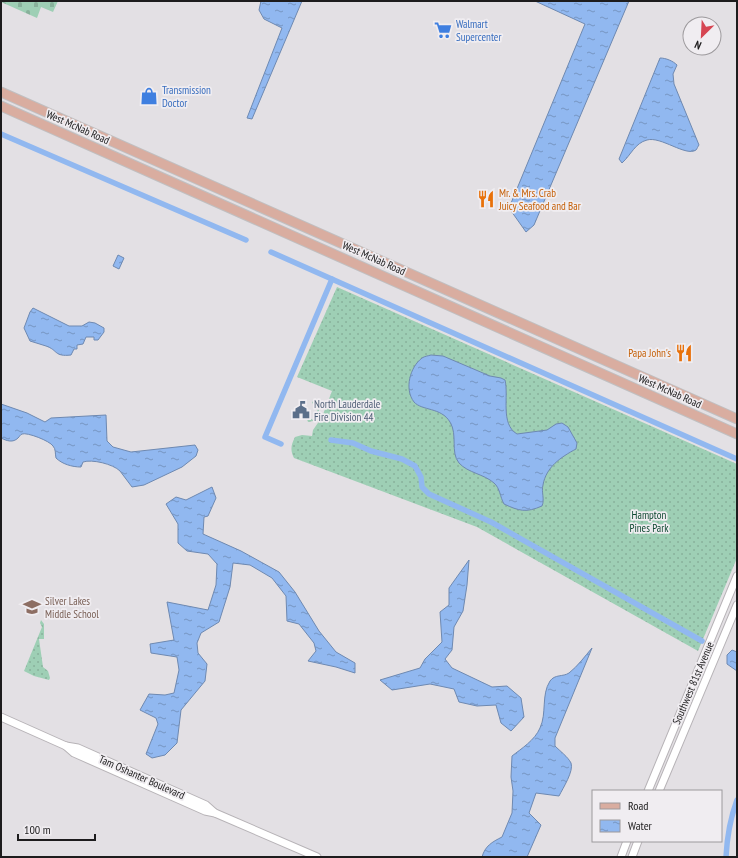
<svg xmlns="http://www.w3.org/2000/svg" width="738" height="858" viewBox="0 0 738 858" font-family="'PT Sans Narrow',sans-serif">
<defs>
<pattern id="grass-dots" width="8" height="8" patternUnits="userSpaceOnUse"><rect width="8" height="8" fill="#9ecfb5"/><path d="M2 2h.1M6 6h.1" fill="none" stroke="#88b19b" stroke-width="1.8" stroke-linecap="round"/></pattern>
<pattern id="cemetery-stones" width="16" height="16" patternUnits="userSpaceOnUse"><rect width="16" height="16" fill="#9ecfb5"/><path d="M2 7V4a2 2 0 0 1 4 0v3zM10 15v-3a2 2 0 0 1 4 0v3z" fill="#88b19b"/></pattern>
<pattern id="water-ripples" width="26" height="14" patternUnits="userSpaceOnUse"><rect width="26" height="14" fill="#91b8f0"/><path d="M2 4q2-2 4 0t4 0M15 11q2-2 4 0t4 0" fill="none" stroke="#7695c2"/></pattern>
</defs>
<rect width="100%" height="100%" fill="#e3e0e4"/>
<g fill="url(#grass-dots)">
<path d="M337,287L737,464V558L698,651L477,527L294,458C290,450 291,445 295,437L302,435L312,436L313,430L322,417L332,391L297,377Z"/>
<path d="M313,401L318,403C321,409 318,416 313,421L308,422L306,416L313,420L319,407L312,403Z"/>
<path d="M41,620L44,624V639H39L43,667L48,671L50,678L49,680L34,676L24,671L42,627L40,623Z"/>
</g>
<path fill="url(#cemetery-stones)" d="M1,1H58L53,12L41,7L37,18L1,2Z"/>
<g fill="url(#water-ripples)" stroke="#6e89b1">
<path d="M261,1H302L252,119L247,118L282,28L264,19L259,10Z"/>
<path d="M535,1H629L534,225L526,232L509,208L585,24Z"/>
<path d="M660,58C666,58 673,61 677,65L673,74L674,84L699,145C698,146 697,149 696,150C686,157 661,136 647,140C635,143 631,155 622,163L619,159Z"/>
<path d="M118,255L124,258L119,269L113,266Z"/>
<path d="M33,308L69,326H82L89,322L95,323L104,328V332L98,340H94V337H86L83,344L77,345V349H74L71,355C54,357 58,350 46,346C41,344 35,343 30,341L24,328L30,312Z"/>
<path d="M431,355L443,356L490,376L501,378L505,380C509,396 500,424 517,434L547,430L556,424L562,423L568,427L577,443L576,449C561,457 546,467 543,485C541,492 545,499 542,506C526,513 519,511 504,504C500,497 500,488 494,483C484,474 468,473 459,463C450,452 458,435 450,422C441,407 422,411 414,402C404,389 410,367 422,358C425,356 428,356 431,355Z"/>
<path d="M1,404L27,413L45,422L51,418L106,415L107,441L113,447L131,452L195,445L198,450L196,456L182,467L144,485L132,487C128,482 124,476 120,471C113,464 92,459 83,462L81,467C72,467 62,464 56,458C55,454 56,449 53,446C50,441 27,432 22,434C20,435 20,436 18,438C13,443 7,441 1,438Z"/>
<path d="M212,487L216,498L208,516L204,517L203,534L241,551L279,572L295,592L319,631L336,652L355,663V673L336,667L308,661L316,651L314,643L299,624L287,621L286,596L272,578L250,565L233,563L230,587L219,622L201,633L197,643L198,653L207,664L205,681L181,710L177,743L165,755L152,758L146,754L158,724L156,718L140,710L149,694L165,695L174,693L179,670L177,657L151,653L150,644L174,640L167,602L208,610L216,585L217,564L208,554L187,551L178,543V524L166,504L176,497L186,500Z"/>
<path d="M469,560L467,585L463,611L454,627L452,650L445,659L452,668L492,687L507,686L521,698L524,717L511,731L501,723L496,705L477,706L459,702L454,689L430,684L392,690L380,680L420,668L425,659L442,642L440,612L449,605V588Z"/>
<path d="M592,648L555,738V746C560,751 568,757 571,763C574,771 563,788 559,796L536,793L529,813L541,825L527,857H482C485,846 492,842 502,837L512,813L513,791L511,777L512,756C521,749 535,740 540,728C547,713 541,695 550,681C555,674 563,677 569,673C578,666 585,656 592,648Z"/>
<path d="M732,650L737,652V671L727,664V655Z"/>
</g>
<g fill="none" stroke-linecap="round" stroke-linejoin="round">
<g stroke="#91b8f0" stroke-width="5.5">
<path d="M1,134L246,240"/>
<path d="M271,252L737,459"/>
<path d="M331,440L353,443L371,451L402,459L415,466L421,477L422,487L429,494L491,522L702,641"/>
<path d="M281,444L265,437L332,279"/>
<path d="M726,857C727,837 730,819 737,800"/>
</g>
<g stroke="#b7b3b7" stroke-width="9">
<g id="minor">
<path d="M1,717L66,746L78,748L206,805L215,813"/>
<path d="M66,746L74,753L205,811L215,813L317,857"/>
<path d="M648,791L737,576"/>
<path d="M659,791L737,605"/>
<path d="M621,857L627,841"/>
<path d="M632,857L638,841"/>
</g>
</g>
<g stroke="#c0bfc0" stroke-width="11">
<g id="major">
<path d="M1,92L737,419"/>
<path d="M1,106L737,434"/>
</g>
</g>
<use href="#minor" stroke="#fff" stroke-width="7"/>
<use href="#major" stroke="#d9ada0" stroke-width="9"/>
</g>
<defs>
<g id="supermarket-bare" transform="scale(1.38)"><path d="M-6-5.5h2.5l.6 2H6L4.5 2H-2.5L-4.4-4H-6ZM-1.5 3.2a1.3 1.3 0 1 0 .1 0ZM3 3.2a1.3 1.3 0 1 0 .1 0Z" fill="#3f7fe0" stroke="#f0edf1" stroke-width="2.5" paint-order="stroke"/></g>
<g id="shop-bare" transform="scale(1.38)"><path d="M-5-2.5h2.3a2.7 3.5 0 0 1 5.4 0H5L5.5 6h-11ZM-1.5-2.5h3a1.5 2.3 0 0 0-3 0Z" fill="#3f7fe0" stroke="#f0edf1" stroke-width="2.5" paint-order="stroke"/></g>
<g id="restaurant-bare" transform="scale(1.38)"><path d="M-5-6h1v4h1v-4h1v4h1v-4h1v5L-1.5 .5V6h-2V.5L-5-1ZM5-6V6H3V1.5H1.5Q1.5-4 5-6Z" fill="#e8710a" stroke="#f0edf1" stroke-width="2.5" paint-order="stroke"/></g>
<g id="civic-bare" transform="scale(1.38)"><path d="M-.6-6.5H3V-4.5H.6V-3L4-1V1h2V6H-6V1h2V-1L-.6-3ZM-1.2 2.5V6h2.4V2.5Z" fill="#5c6f8a" stroke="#f0edf1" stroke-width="2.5" paint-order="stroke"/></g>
<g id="school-bare" transform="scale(1.38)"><path d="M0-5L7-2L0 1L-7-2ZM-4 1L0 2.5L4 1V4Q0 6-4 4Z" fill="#8d6e63" stroke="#f0edf1" stroke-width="2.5" paint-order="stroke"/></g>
</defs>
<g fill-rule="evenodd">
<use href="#supermarket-bare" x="443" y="30"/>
<use href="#shop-bare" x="149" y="96"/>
<use href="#restaurant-bare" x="486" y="199"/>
<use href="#restaurant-bare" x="684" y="353"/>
<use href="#civic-bare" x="301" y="410"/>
<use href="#school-bare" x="32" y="607"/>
</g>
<g text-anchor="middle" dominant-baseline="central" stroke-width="3.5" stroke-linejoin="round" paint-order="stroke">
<g font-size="11" fill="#366cbe" stroke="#f0edf1" text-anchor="start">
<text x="456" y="24">Walmart<tspan x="456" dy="13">Supercenter</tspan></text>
<text x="162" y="90">Transmission<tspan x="162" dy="13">Doctor</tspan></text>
</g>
<g font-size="11" fill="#1d1c1d" stroke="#f0edf1">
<text transform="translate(78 127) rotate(24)">West McNab Road</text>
<text transform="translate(374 258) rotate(24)">West McNab Road</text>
<text transform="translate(670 391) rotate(24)">West McNab Road</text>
<text transform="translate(693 683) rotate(-67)">Southwest 81st Avenue</text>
<text transform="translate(142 777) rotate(24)">Tam Oshanter Boulevard</text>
</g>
<g font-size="11" fill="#c56008" stroke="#f0edf1" text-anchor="start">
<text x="499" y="193">Mr. &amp; Mrs. Crab<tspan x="499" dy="13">Juicy Seafood and Bar</tspan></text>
<text x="671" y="353" text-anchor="end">Papa John's</text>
</g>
<g font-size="11" fill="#4e5e75" stroke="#f0edf1" text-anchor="start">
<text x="314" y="404">North Lauderdale<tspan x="314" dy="13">Fire Division 44</tspan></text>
</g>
<g font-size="11" fill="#0e4931" stroke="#f0edf1">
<text x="649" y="515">Hampton<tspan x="649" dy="13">Pines Park</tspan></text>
</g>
<g font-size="11" fill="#785e54" stroke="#f0edf1" text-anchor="start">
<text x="45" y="601">Silver Lakes<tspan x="45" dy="13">Middle School</tspan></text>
</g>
</g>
<rect width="738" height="858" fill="none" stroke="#1d1c1d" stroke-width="4"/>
<rect x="592" y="790" width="130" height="52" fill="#f0edf1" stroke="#9c999c"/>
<rect x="600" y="803" width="20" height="6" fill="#d9ada0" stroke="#9c999c"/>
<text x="628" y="810" font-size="12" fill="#1d1c1d">Road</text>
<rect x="600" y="820" width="20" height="12" fill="url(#water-ripples)" stroke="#9c999c"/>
<text x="628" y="830" font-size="12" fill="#1d1c1d">Water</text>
<g transform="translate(702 36) rotate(204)"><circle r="19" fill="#f0edf1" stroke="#9c999c"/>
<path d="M0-3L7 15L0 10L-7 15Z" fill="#d64552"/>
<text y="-6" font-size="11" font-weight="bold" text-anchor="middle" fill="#1d1c1d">N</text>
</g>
<path d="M18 834v6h77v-6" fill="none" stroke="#1d1c1d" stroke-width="2"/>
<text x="24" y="834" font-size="12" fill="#1d1c1d" stroke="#f0edf1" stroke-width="3" paint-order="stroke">100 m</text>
</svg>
